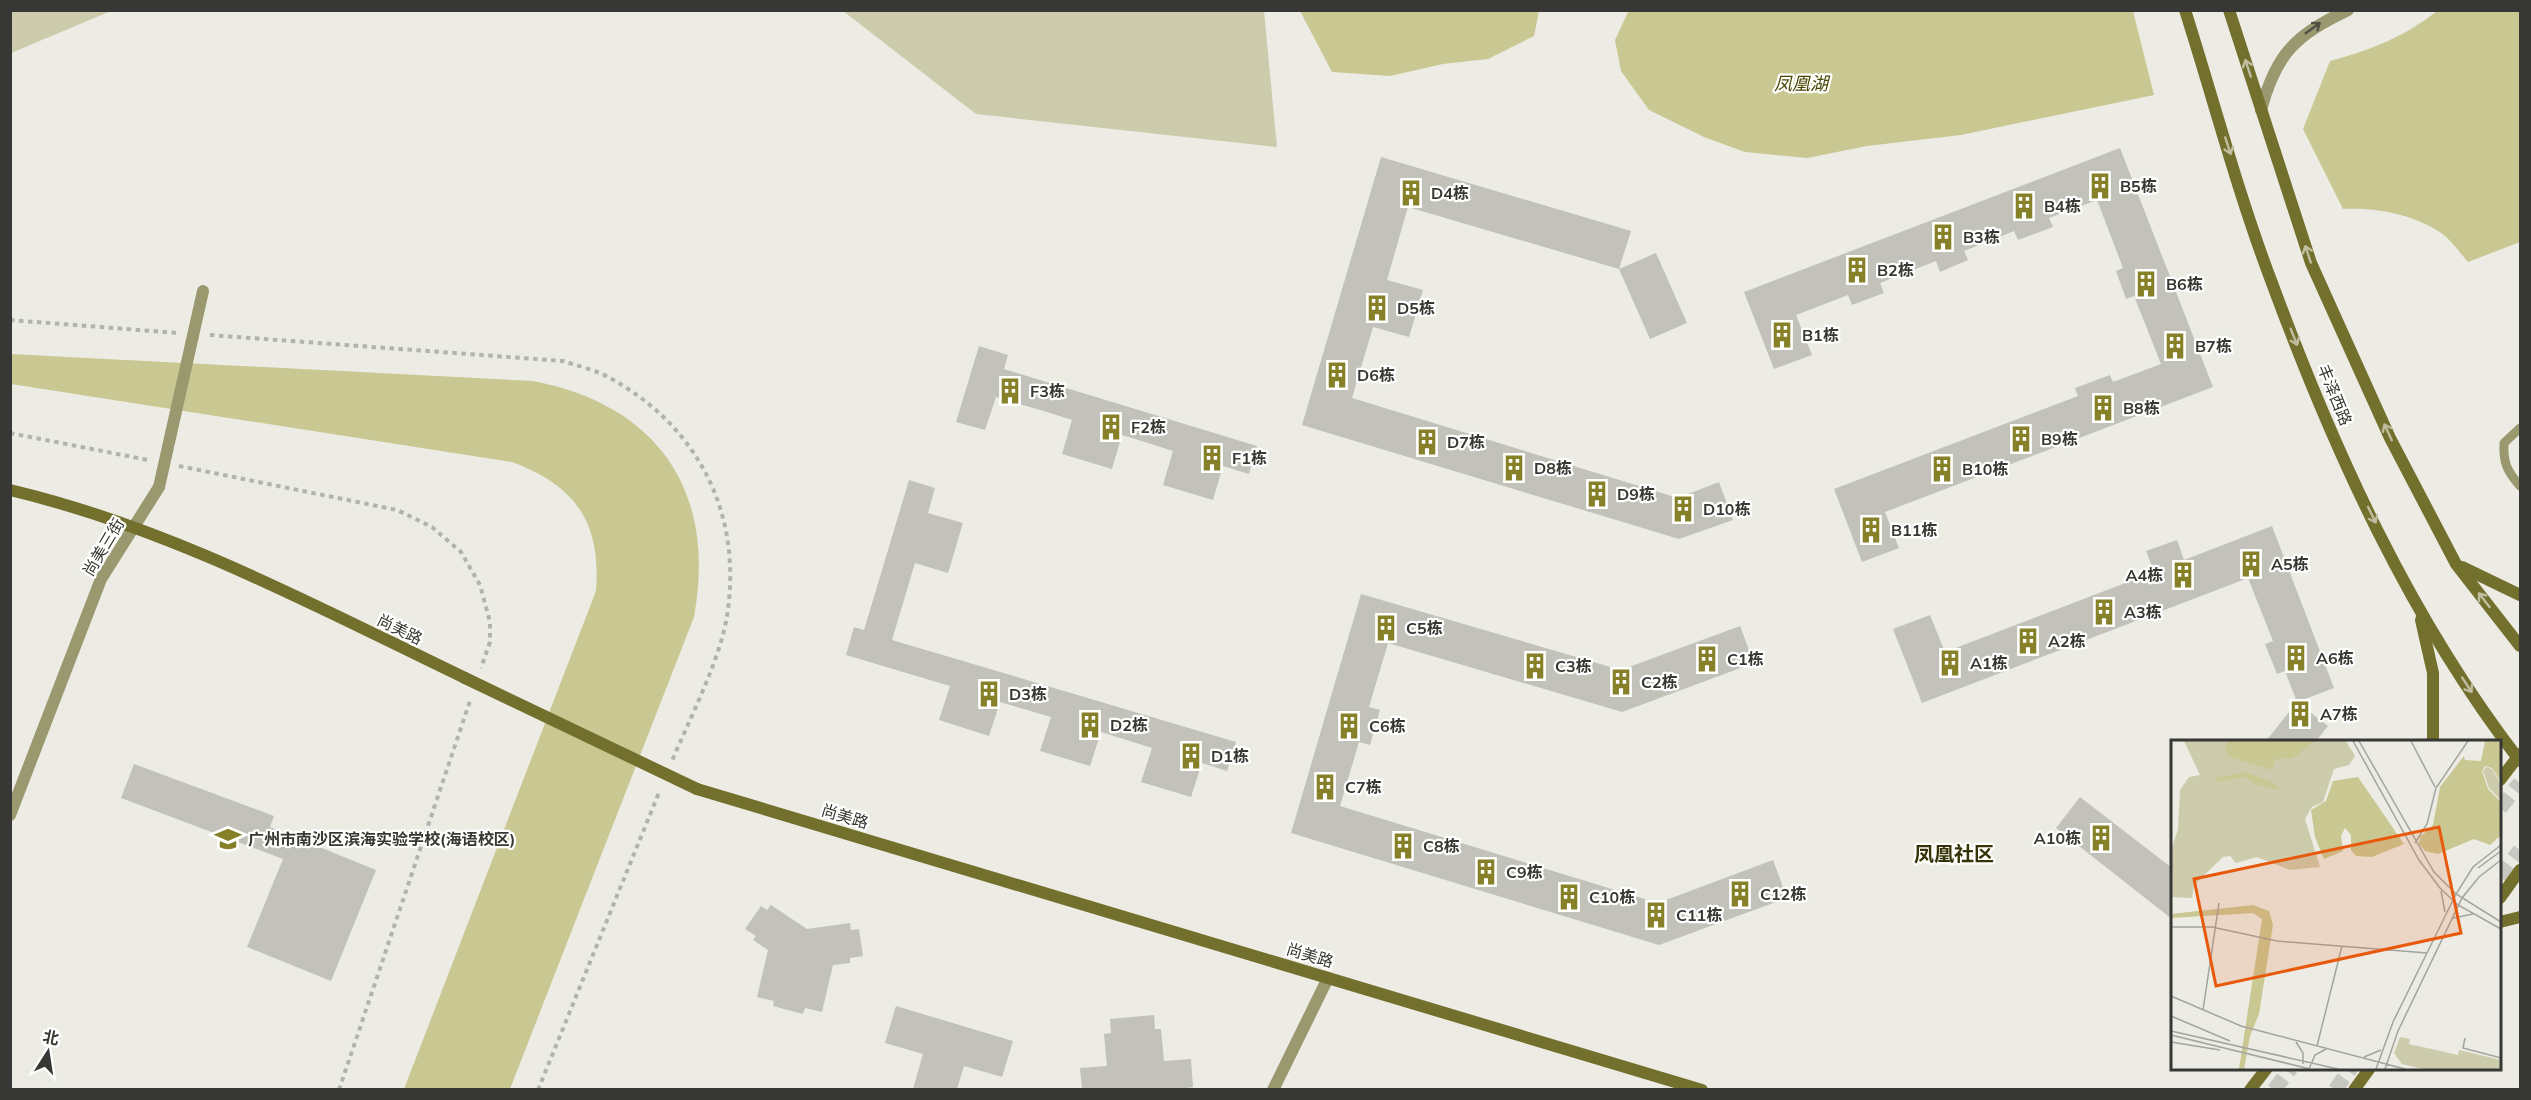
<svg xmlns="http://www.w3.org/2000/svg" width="2531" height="1100" viewBox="0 0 2531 1100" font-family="Mulish,'Noto Sans SC',sans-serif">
<rect width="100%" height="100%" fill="#ecece5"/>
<g fill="#cccbac">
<path d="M11,10H111V11L11,53Z"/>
<path d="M843,11H1264L1277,147L976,114Z"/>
</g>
<g fill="#c9c792">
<path d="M1629,10L2133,11L2154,95L1961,135L1867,146L1807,158L1745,152L1704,137L1649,110L1621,71L1615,40Z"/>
<path d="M1300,11H1539L1534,36L1488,59L1443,64L1390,76L1332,72Z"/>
<path d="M2437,11H2520V242L2468,262C2459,252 2450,238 2438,231C2412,214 2374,207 2343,209L2303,129L2330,61C2371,50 2404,37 2437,11Z"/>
<path d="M10,354L533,381C658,405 717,491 694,617L510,1089H404L596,591C601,522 576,486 512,462L11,384Z"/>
</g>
<g fill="#c2c2bb">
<path d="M2120,148L2213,387L1885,512L1899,548L1862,562L1834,489L2078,396L2075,388L2110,375L2113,382L2161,364L2134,296L2126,299L2116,271L2123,268L2097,200L2049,218L2053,227L2018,240L2014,231L1964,251L1968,260L1940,272L1936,261L1880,283L1884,293L1852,305L1848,295L1796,315L1812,355L1774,369L1744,292Z"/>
<path d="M1381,157L1631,231L1619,269L1408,207L1387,280L1423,290L1409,337L1373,327L1352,398L1678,498L1719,482L1733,520L1679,539L1302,425Z"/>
<path d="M1656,253L1687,323L1650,339L1619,269Z"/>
<path d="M979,346L1008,355L1004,369L1257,446L1249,474L1223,466L1213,500L1163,485L1173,451L1148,443L1122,435L1112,469L1062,454L1072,420L1047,412L996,397L985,430L956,422Z"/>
<path d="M909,480L935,488L928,513L963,523L948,573L915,563L892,640L1236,742L1227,771L1202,763L1191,797L1141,782L1152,748L1101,732L1090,766L1040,751L1051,717L1000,702L989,736L939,720L950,686L846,655L854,627L864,630Z"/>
<path d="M2272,526L2334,688L2297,702L2285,671L2277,674L2265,644L2273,641L2248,578L1922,703L1893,629L1930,615L1945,652L2154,572L2146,551L2177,540L2184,560Z"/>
<path d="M1361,594L1621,670L1740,626L1754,663L1622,712L1388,643L1369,707L1380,710L1370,745L1359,742L1340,806L1658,903L1773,860L1787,898L1659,945L1291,833Z"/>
<path d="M2297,702L2328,726L2316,741H2266Z"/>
<path d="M134,764L274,816L270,827L376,870L331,981L247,947L283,859L121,798Z"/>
<path d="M2080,797L2172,868V919L2056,828Z"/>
<path d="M771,905L807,929L850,923L851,930L859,929L863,956L850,958V963L833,965L822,1012L805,1008L803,1014L773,1006L774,1001L757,997L768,950L753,940L756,936L745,929L761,906L767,910Z"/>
<path d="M896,1006L1013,1041L1002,1077L964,1066L957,1089H913L923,1054L885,1043Z"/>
<path d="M1154,1015L1155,1029H1161L1164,1061L1191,1059L1193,1087L1180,1089H1082L1080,1068L1107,1066L1104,1034L1111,1033L1110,1019Z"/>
</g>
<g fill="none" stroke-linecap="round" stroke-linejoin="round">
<g stroke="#c8c8c2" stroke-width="15" stroke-dasharray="15 8" stroke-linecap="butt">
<path d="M2500,808L2520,783"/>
<path d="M2500,877L2520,850"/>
<path d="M2274,1090L2291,1068"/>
<path d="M2335,1090L2351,1068"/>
</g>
<g stroke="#b3b3ae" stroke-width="4" stroke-dasharray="4.5 4.5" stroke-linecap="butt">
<path d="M10,320L178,333"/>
<path d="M210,335L563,361C578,366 596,370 610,378C699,427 743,515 727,616C720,660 690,718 672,761"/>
<path d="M10,433L148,460"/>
<path d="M179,466L397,510L432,527L461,552L480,585L490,622V642L481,668"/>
<path d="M339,1090L471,698"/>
<path d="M538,1090L660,790"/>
</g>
<path stroke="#99986e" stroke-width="9" d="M2520,428L2504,443C2503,463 2507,471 2520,486"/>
<g stroke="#99986e" stroke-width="12">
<path d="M2261,110C2276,53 2296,35 2348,10"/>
<path d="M10,815L101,579L159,487"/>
<path d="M1273,1090L1328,978"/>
</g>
<g stroke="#736f2c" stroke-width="12">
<path d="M2185,10C2214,101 2238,194 2272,283C2334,451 2410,619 2520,761"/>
<path d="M2229,10L2311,263L2390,438L2456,564L2520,646"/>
<path d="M10,490C171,528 317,607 465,678"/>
<path d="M2462,567L2520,595"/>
<path d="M2421,620L2433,673V742"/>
<path d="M2500,780L2520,754"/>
<path d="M697,789L1702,1090"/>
<path d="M2500,898L2520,870"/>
<path d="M2500,922L2520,917"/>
<path d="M2250,1090L2267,1068"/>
<path d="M2354,1090L2370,1068"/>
</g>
<path stroke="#99986e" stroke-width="12" d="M159,487L203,291"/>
<path stroke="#736f2c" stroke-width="12" d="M465,678L697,789"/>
</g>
<defs><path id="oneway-shaft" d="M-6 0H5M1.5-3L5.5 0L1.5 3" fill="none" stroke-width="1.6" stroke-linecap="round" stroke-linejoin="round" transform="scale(1.5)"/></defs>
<use stroke="#504f43" href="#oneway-shaft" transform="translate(2313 28) rotate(-36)"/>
<g stroke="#c0bea0">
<use href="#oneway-shaft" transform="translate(2248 68) rotate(-108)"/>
<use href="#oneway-shaft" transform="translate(2228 146) rotate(72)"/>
<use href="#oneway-shaft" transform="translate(2308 254) rotate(-108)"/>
<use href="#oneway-shaft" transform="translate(2294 337) rotate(68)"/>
<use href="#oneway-shaft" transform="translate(2388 432) rotate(-115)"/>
<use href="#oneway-shaft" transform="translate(2372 515) rotate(64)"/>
<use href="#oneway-shaft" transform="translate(2484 600) rotate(-128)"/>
<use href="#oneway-shaft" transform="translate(2467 685) rotate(57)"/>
</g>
<defs>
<g id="building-bare" transform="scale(2.07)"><path d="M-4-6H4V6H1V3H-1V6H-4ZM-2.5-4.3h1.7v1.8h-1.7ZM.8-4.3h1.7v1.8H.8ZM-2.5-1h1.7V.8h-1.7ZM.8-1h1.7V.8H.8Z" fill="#868129" stroke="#fffffe" stroke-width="2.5" paint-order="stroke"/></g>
<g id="school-bare" transform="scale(2.07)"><path d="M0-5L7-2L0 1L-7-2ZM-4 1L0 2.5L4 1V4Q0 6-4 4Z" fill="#868129" stroke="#fffffe" stroke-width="2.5" paint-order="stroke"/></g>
</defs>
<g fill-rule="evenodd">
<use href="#building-bare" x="2100" y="186"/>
<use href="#building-bare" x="1411" y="193"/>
<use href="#building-bare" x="2024" y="206"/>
<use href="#building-bare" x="1943" y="237"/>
<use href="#building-bare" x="1857" y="270"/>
<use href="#building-bare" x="2146" y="284"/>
<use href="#building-bare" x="1377" y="308"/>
<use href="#building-bare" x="1782" y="335"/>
<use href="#building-bare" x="2175" y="346"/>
<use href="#building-bare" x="1337" y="375"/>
<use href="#building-bare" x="1010" y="391"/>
<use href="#building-bare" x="2103" y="408"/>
<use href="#building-bare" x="1111" y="427"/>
<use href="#building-bare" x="2021" y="439"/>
<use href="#building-bare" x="1427" y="442"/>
<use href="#building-bare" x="1212" y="458"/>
<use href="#building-bare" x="1514" y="468"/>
<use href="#building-bare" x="1942" y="469"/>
<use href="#building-bare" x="1597" y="494"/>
<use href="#building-bare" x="1683" y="509"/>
<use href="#building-bare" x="1871" y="530"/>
<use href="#building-bare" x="2251" y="564"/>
<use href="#building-bare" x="2183" y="575"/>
<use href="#building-bare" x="2104" y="612"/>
<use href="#building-bare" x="1386" y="628"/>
<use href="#building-bare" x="2028" y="641"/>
<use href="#building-bare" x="2296" y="658"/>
<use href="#building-bare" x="1707" y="659"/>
<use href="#building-bare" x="1950" y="663"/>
<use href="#building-bare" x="1535" y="666"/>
<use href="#building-bare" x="1621" y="682"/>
<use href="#building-bare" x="989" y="694"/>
<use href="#building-bare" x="2300" y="714"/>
<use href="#building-bare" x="1090" y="725"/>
<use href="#building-bare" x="1349" y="726"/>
<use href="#building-bare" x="1191" y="756"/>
<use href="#building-bare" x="1325" y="787"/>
<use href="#building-bare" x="2101" y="838"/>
<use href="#school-bare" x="228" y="839"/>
<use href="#building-bare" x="1403" y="846"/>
<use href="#building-bare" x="1486" y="872"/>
<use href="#building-bare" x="1740" y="894"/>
<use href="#building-bare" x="1569" y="897"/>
<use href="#building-bare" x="1656" y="915"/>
</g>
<g text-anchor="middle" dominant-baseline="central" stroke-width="4.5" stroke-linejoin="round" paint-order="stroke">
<g font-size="16" font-weight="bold" fill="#373735" stroke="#fffffe" text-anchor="start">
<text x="2120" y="186">B5栋</text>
<text x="1431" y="193">D4栋</text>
<text x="2044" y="206">B4栋</text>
<text x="1963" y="237">B3栋</text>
<text x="1877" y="270">B2栋</text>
<text x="2166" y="284">B6栋</text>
<text x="1397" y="308">D5栋</text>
<text x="1802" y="335">B1栋</text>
<text x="2195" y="346">B7栋</text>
<text x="1357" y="375">D6栋</text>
<text x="1030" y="391">F3栋</text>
<text x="2123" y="408">B8栋</text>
<text x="1131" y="427">F2栋</text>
<text x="2041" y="439">B9栋</text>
<text x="1447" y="442">D7栋</text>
<text x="1232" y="458">F1栋</text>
<text x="1534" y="468">D8栋</text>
<text x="1962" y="469">B10栋</text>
<text x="1617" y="494">D9栋</text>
<text x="1703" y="509">D10栋</text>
<text x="1891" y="530">B11栋</text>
<text x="2271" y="564">A5栋</text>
<text x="2163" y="575" text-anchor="end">A4栋</text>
<text x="2124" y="612">A3栋</text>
<text x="1406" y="628">C5栋</text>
<text x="2048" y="641">A2栋</text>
<text x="2316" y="658">A6栋</text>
<text x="1727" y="659">C1栋</text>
<text x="1970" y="663">A1栋</text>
<text x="1555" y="666">C3栋</text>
<text x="1641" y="682">C2栋</text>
<text x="1009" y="694">D3栋</text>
<text x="2320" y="714">A7栋</text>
<text x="1110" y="725">D2栋</text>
<text x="1369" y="726">C6栋</text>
<text x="1211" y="756">D1栋</text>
<text x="1345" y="787">C7栋</text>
<text x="2081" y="838" text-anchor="end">A10栋</text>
<text x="248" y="839">广州市南沙区滨海实验学校(海语校区)</text>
<text x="1423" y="846">C8栋</text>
<text x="1506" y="872">C9栋</text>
<text x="1760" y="894">C12栋</text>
<text x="1589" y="897">C10栋</text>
<text x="1676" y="915">C11栋</text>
</g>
<g font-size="16" fill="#373735" stroke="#fffffe">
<text transform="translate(2335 395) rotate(68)">丰泽西路</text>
<text transform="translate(103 547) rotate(-59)">尚美三街</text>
<text transform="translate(400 629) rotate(26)">尚美路</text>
<text transform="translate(845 816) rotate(17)">尚美路</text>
<text transform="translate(1310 955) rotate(17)">尚美路</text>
</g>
<g font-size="18" font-style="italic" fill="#494604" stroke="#fffffe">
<text x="1801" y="83">凤凰湖</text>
</g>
<g font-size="20" font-weight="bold" fill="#353207" stroke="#fffffe">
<text x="1954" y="853">凤凰社区</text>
</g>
</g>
<g transform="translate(2171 740)">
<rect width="330" height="330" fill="#ecece5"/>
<path d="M13,1H175L184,16L178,25L163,29L152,62L141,67L134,79L149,127L119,130L86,117L65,123L59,116L52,117L23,145L21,158L0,157V111L7,89L9,50L18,37L29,35ZM315,27L321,29L330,44V60L318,48L312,31ZM229,297L239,299L238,304L287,315L288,310L330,320V329H252L231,324L223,313Z" fill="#cccbac"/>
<path d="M56,1H144L121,18L105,19L101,29H97L59,17L54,10ZM314,1H330V42L321,28L314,26L311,31L317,49L330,62V95L319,105L303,99L267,114L254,111L248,104L249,97L262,85L269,47L293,16L294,20L310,21ZM74,32L101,42L108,49L88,46L73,37L46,42L45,38ZM187,37L233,104L201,117L185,116L180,110V95L174,88L170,96L172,111L153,119L144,97L140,70L155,61L162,41ZM82,165L98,171L102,185L88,274L79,296L73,329H68L91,179L82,173L0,178V174Z" fill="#c9c792"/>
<path fill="none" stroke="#a4a49f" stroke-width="1.5" d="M182,1L248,120L269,148L287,165L330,189M188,1L263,132L285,154L330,182M240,1L264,47M244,103L256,84L265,48L297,1M307,128L330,111M270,151L274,172M282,178L302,174M0,187H41L106,201L256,213M0,256L70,286L234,329M32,270L48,163M0,276L59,301M0,291L167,329M0,295L139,329M294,298L292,308L330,318M0,302L49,310M125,302L132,313V324M146,306L171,206M193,317L210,310M138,329L144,315L155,309M205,329L222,282L285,154L302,127L330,105M214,329L227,291L291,158L308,137L330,120"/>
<path fill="#e8590c" fill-opacity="0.15" stroke="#e8590c" stroke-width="3" d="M268,87L290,193L45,246L23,139Z"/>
<rect width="330" height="330" fill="none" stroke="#373735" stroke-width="3"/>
</g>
<rect width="2531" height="1100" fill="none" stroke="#373735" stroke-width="24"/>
<g transform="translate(48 1052) rotate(12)" stroke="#fffffe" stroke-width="4.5" paint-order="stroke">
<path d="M0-4.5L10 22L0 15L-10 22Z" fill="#373735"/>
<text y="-9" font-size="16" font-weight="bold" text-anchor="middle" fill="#373735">北</text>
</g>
</svg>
